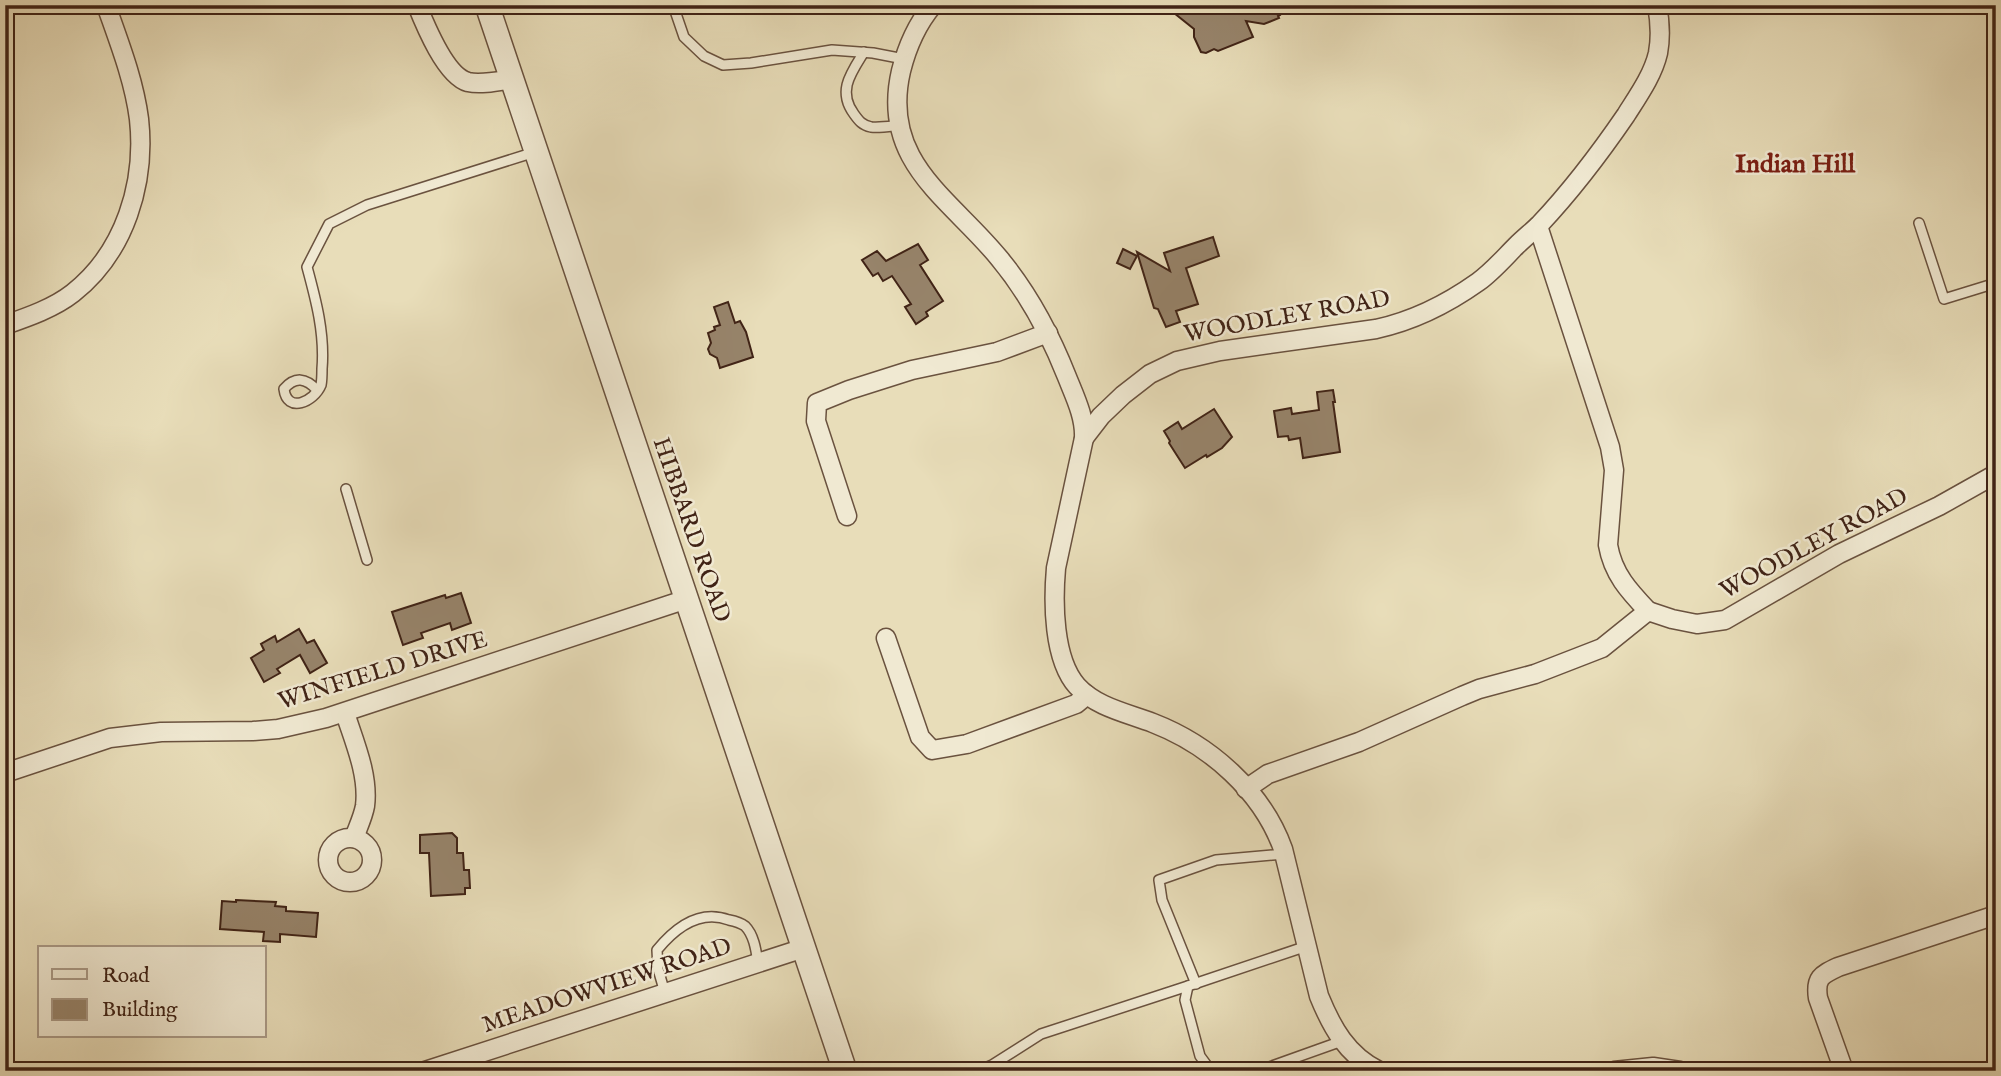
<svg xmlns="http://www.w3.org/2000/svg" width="2001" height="1076" viewBox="0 0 2001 1076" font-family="'IM FELL English',serif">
<rect width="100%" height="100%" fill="#e8ddb9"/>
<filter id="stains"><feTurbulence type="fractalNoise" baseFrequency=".00286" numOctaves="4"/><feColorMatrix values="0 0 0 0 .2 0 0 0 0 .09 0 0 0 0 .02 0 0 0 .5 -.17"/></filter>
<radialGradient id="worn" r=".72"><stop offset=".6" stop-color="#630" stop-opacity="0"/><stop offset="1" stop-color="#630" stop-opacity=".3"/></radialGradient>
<g fill="#97846b" stroke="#402316" stroke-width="2">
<path d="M1164,5H1196L1205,13L1224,5H1276L1280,15L1278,16L1279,18L1264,24L1246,21L1253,37L1218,51L1214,49L1206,53L1201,52L1194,37V29Z"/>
<path d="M1213,237L1219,256L1186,268L1198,304L1176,311L1180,322L1166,327L1158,309L1154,308L1137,252L1170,271L1164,253Z"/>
<path d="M918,244L928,260L920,265L943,301L926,312L928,316L916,324L905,307L911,304L892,276L883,281L878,273L873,276L862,260L877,251L886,261Z"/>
<path d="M1123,249L1137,256L1130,269L1117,263Z"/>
<path d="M728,302L735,323L740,321L746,332L753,357L720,368L717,358L710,354L708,349L711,343L708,333L715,330L714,327L720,325L714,307Z"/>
<path d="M1333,390L1335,402H1333L1340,452L1303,458L1300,438L1289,440L1288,436L1278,437L1274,411L1291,408L1292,414L1319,410L1317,392Z"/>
<path d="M1214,409L1232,437L1222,448L1207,457L1206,455L1185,468L1169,443L1170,441L1164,431L1178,422L1182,429Z"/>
<path d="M461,593L471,623L452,630L450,623L421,633L423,638L403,645L392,612L445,595L446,598Z"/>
<path d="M299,629L307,643L314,640L327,663L310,673L300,655L277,669L280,673L264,682L251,658L264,650L261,644L275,636L277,642Z"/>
<path d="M452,833L457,838V853H463L464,870H469L470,888H465V894L431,896L429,853H420V835Z"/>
<path d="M236,900L276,902L275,906L286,907V911L318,913L316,937L280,934V942L263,941L264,932L220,929L222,901L236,902Z"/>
</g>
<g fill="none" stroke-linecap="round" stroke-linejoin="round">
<g stroke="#6a523f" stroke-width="12">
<g id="service">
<path d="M673,5L684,37L704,56L723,65L751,63L832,50L873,53L904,59"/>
<path d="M864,52C851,73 837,91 854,114C859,121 862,125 871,127C880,128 891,126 900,125"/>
<path d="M1919,223L1944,299L1996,283"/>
<path d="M317,390C306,378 295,376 284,389C287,414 314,402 321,385C322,380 322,373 322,369C325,334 316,300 307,267L329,224L367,205L535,152"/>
<path d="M346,489L367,560"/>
<path d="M1196,984L1162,900L1159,880L1216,860L1284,854"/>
<path d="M665,993L658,969L657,950C675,928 700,909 729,920C734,921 741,923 745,926C754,935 756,950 758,963"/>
<path d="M978,1071L992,1065L1041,1034L1188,986"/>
<path d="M1211,1071L1200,1056L1185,1000L1188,986L1307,946"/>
<path d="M1258,1071L1342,1041"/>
</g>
</g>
<g stroke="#6a523f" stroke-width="21">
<g id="minor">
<path d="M417,5C425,25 446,76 468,82C481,85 499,81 512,79"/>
<path d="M933,5C917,24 907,47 901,71C880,162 950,198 999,258C1029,294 1050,334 1067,377C1075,397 1085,417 1084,438L1056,568C1053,602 1053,659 1077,686C1096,707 1127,713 1153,723C1210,745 1262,791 1283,849L1319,996C1332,1028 1347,1055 1379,1071"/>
<path d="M1538,226L1610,447L1614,470L1608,545C1613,574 1629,591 1648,611"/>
<path d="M5,325C28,317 54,308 73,293C125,252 146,183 139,119C134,80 119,42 106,5"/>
<path d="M1084,438L1101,416L1123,395L1150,374L1177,361L1220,351L1376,329C1413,321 1447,304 1478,282C1492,272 1504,258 1516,246C1524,238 1533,231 1540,224C1572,190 1600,153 1626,115C1638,96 1653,75 1658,53C1661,37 1660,21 1657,5"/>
<path d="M847,516L816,421L817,403L849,390L912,370L997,352L1048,333"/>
<path d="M886,638L920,737L932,750L967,744L1076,704L1087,695"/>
<path d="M345,713C354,741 369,775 365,806C363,817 358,827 354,838"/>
<path d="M5,773L110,738L161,732L253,731L278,729L326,718L687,599"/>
<path d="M1246,789L1268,774L1359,742L1462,696L1479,689L1535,674L1602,648L1648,611L1672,619L1697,624L1725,620L1839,554L1939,506L1996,474"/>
<circle cx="350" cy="860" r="22"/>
<path d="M425,1071L804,948"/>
<path d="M1614,1071L1653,1067L1680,1071"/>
<path d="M1844,1071L1818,998C1815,978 1821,975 1838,967L1996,915"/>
</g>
</g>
<g stroke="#6a523f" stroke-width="26">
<path id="tertiary" d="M487,5L845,1071"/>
</g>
<use href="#service" stroke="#f0e9d2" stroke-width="9"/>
<use href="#minor" stroke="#f0e9d2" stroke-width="18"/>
<use href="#tertiary" stroke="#f0e9d2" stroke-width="23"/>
</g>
<g text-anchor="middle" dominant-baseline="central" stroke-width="5" stroke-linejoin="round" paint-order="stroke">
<g font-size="24" fill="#402316" stroke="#f0e9d2">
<text transform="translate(1287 317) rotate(-10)">WOODLEY ROAD</text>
<text transform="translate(691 530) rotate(71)">HIBBARD ROAD</text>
<text transform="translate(1814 544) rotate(-28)">WOODLEY ROAD</text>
<text transform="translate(383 671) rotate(-17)">WINFIELD DRIVE</text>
<text transform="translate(607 986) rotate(-18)">MEADOWVIEW ROAD</text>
</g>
<g font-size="26" font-weight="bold" fill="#7a1f14" stroke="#f0e9d2">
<text x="1795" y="164">Indian Hill</text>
</g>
</g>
<rect width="2001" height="1076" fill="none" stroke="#e8ddb9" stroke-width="28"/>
<rect x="7" y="7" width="1987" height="1062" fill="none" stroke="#402316" stroke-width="3.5"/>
<rect x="14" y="14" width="1973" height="1048" fill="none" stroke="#402316" stroke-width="2"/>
<rect x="38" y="946" width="228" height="91" fill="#f0e9d2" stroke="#aa9a87" stroke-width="2"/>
<rect x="52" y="969" width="35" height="10" fill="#f0e9d2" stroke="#aa9a87" stroke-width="2"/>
<text x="102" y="982" font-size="21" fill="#402316">Road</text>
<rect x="52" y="999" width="35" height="21" fill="#97846b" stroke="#aa9a87" stroke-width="2"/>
<text x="102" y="1016" font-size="21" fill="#402316">Building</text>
<rect width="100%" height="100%" filter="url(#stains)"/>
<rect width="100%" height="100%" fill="url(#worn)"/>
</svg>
